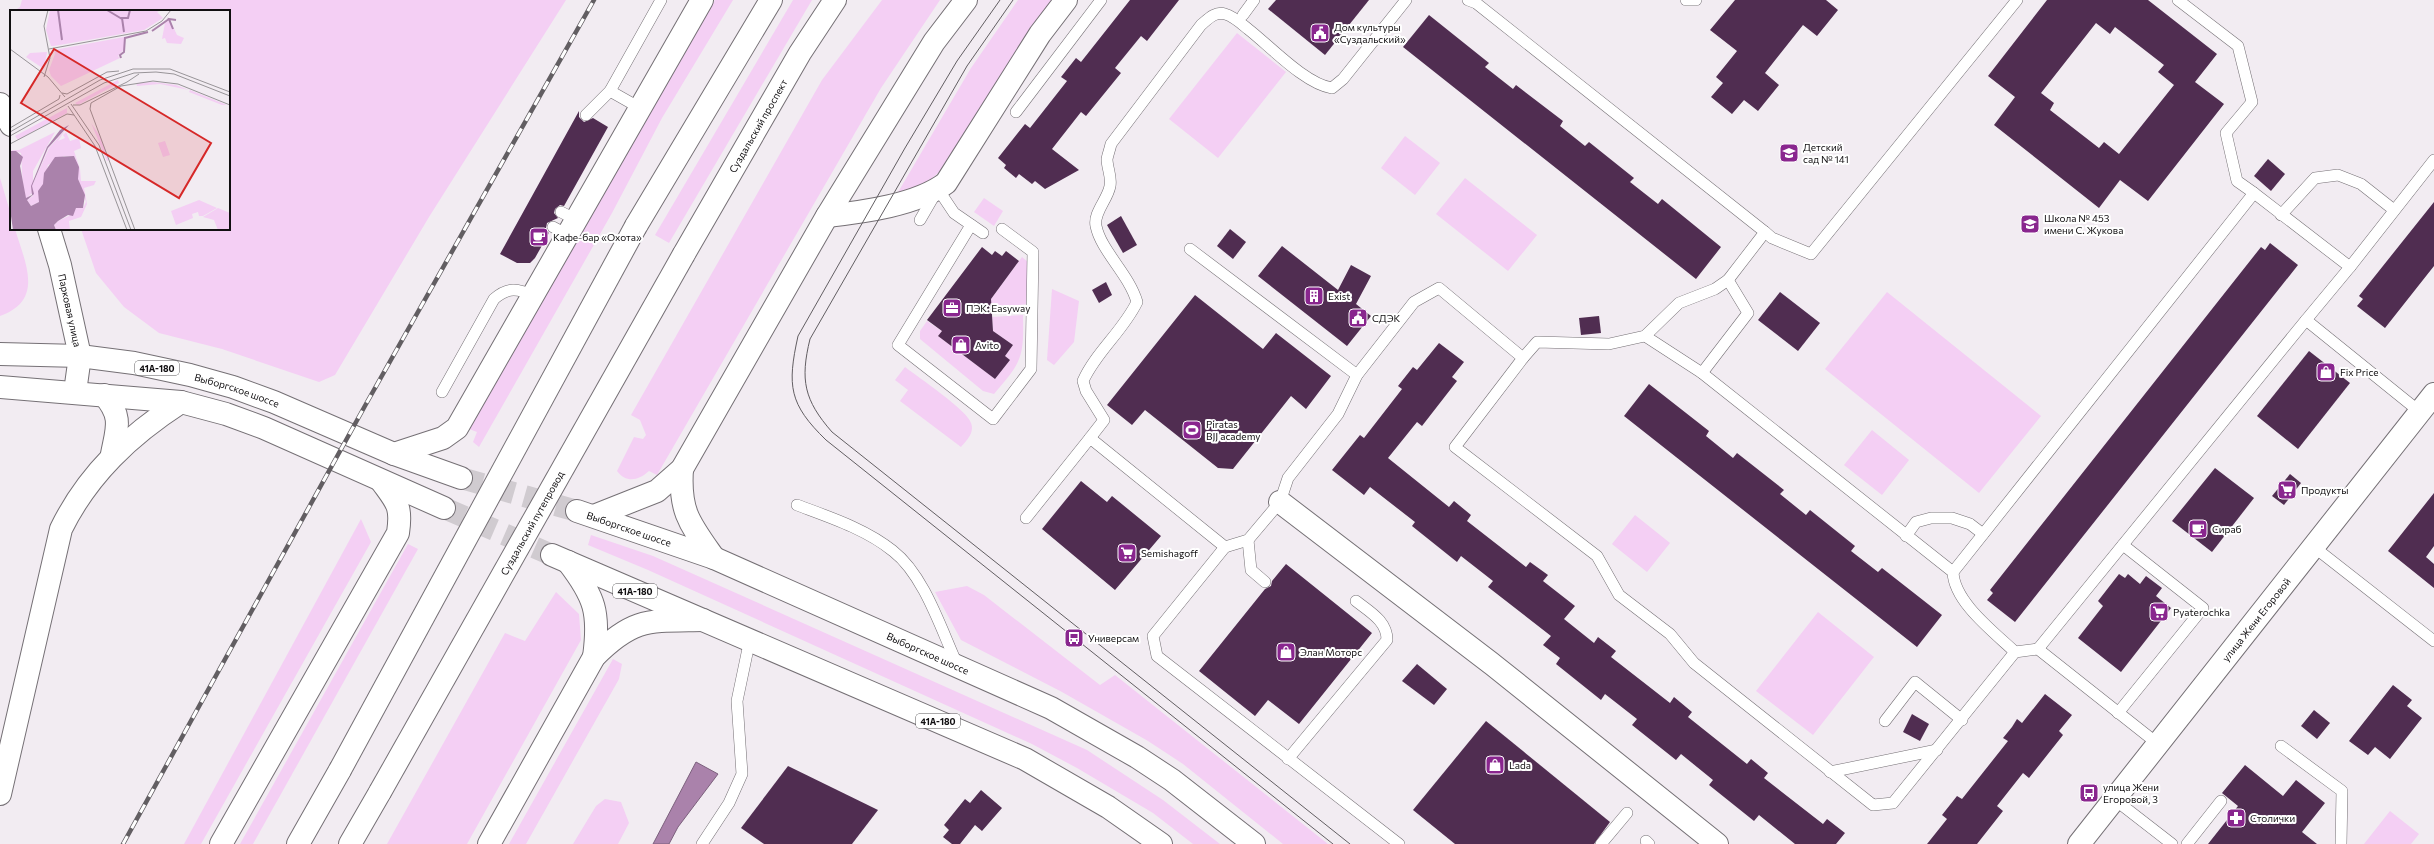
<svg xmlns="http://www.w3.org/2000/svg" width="2434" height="844" viewBox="0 0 2434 844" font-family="Commissioner,sans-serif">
<rect width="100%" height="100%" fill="#f2ecf2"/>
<g fill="#f4cff4">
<path d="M22,0H566L429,217L335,375L319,382L222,349L159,333L124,307L96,273L81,229H229V11H14L20,7Z"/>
<path d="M715,0H733L662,118L612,213L479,447L473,442L477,432L469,429L575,240Z"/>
<path d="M793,0H812L669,243L655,235Z"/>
<path d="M882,0H940L881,88L657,475L649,471C638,481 626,483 617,471L634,437L643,439L646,435L640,420L631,415L822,80Z"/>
<path d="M1018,0H1052L1031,28L941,170C928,184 914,188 897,194L971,68Z"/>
<path d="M1237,33L1286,72L1218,158L1169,119Z"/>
<path d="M1405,136L1440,163L1415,195L1381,168Z"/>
<path d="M0,178L11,215V229H15C25,263 45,300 0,316Z"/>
<path d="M1465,178L1537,235L1508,271L1436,214Z"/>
<path d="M984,198L1003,211L994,226L974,212Z"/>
<path d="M1022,257L1028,262V304L991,308V299Z"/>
<path d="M1052,289L1079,301L1074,342L1054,365L1047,360Z"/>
<path d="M1887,292L2041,416L1979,493L1825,369Z"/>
<path d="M1023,315C1024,357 1022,362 994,394L983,391L920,339V331L927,321L942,331L938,336L995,379L1010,360L1005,356L1013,345L993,331L992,317Z"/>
<path d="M905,367C918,377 967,410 971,423C975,433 966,441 961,447L900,401L908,390L895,380Z"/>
<path d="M1872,430L1909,460L1882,495L1844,465Z"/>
<path d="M1635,515L1670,543L1647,572L1612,544Z"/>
<path d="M361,519L371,542L201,844H184Z"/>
<path d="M591,535L653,556L1087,750L1163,800L1220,844H1193L1153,813L1077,768L1032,744L648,570L588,545Z"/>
<path d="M408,544L418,549L253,844H240Z"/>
<path d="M967,586L984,595L1100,685L1115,675L1328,844H1283L1183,764L1148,741L1062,692L961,640L935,592Z"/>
<path d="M556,592L579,614L581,640L467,844H387L505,633L525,641Z"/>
<path d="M1818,612L1874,657L1813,735L1756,691Z"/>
<path d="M613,659L622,664L619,679L526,844H509Z"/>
<path d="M605,799L621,802L629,823L618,844H573L596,806Z"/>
<path d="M2390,811L2419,834L2411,844H2364Z"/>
</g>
<path fill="#aa82ab" stroke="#7c607d" d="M696,762L718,774L678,827L669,844H653Z"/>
<g fill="#502d51" fill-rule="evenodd">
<path d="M1130,0H1179L1147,41L1141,36L1115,68L1121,73L1086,116L1081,112L1052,149L1079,170L1045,189L1035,181L1032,184L1019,174L1016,178L1004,168L1006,165L998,158L1025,124L1030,128L1067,81L1061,77L1076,58L1081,62Z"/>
<path d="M1276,0H1369L1325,55L1268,9Z"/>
<path d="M1735,0H1826L1838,10L1817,36L1803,25L1776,59L1765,73L1779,85L1758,111L1744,100L1732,114L1711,97L1723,83L1716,77L1737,51L1710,30Z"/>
<path d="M2047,0H2148L2217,54L2195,82L2224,104L2148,201L2120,180L2099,208L1994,125L2015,97L1988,76ZM2096,23L2110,34L2115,27L2164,65L2158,72L2174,85L2119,154L2104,142L2099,148L2050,110L2054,103L2041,93Z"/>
<path d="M1429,15L1489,63L1485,67L1513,89L1516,85L1563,121L1560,126L1585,146L1589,142L1634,178L1630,182L1658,204L1662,199L1721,247L1696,279L1403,47Z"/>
<path d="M579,111V117L584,122L593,118L608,127L564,206L560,205L555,209L554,213L558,218L547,223L546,228L549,233L535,258L530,263H517L500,254Z"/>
<path d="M2268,159L2285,174L2271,191L2254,176Z"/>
<path d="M2434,202V266L2385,328L2357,306L2363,299L2359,296Z"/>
<path d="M1121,216L1137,245L1123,253L1107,225Z"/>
<path d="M1230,229L1246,242L1233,259L1217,246Z"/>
<path d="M2270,243L2298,265L2015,622L1987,600L1993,593L1990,590L2261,247L2265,250Z"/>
<path d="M1282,246L1338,290L1351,265L1371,276L1356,304L1371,316L1347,346L1258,276Z"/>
<path d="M982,247L992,255L995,251L1002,256L1006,251L1019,261L991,299L993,331L1013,345L1005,356L1010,360L995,379L938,336L942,331L927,320Z"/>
<path d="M1106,282L1112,295L1099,303L1092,290Z"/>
<path d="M1780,292L1820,323L1798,351L1758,320Z"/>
<path d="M1195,295L1263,349L1276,333L1331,376L1306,409L1291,396L1233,469L1218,468L1145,410L1132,425L1107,405Z"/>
<path d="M1599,316L1601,333L1581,335L1579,318Z"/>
<path d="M1439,343L1464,362L1452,377L1457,381L1422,426L1417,422L1388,458L1449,507L1454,501L1471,515L1467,521L1526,567L1530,562L1548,575L1543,581L1575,606L1564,619L1594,643L1598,637L1616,651L1611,657L1670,703L1674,697L1692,712L1688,717L1747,764L1751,759L1768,773L1764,778L1823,824L1827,819L1845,833L1836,844H1795L1759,815L1754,821L1709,785L1713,780L1681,754L1676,760L1632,725L1637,719L1605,694L1601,700L1556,664L1560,658L1543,645L1551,636L1488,587L1493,581L1461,556L1457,562L1412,526L1415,522L1370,487L1364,495L1332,470L1360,435L1364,438L1402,389L1398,386L1413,367L1417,370Z"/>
<path d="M2309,351L2350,383L2298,449L2257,416Z"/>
<path d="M1649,384L1709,431L1706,436L1733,458L1737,453L1784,490L1780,494L1806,515L1810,510L1855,546L1851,551L1878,572L1882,568L1942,615L1917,647L1624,416Z"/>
<path d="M2215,468L2254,498L2212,552L2172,521Z"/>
<path d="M2290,474L2301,483L2284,505L2272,496Z"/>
<path d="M1081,481L1107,502L1112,496L1161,536L1115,590L1042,529Z"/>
<path d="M2434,493V546L2426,557L2434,564V588L2388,551Z"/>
<path d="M1286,564L1372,633L1299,724L1268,700L1255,716L1199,671L1265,589L1271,586L1272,581Z"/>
<path d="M2119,574L2125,578L2128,574L2140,584L2146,576L2162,588L2156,596L2171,608L2121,672L2078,638L2103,606L2098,601Z"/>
<path d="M1417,664L1447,689L1434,705L1402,681Z"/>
<path d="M2393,685L2412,700L2407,706L2422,718L2390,759L2375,747L2368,755L2349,741Z"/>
<path d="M2045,694L2072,715L2059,731L2063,735L2029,778L2023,773L1997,806L2003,811L1977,844H1927L1947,819L1942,815L1957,796L1962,799L2008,741L2003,738L2012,727L2017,719L2022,723Z"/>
<path d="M2314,710L2330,723L2317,739L2301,726Z"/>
<path d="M1912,714L1929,724L1920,741L1903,732Z"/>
<path d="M1486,721L1610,822L1594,844H1455L1413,810Z"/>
<path d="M2245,765L2283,796L2296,780L2325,803L2302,832L2317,844H2208L2238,806L2222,793Z"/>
<path d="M788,766L878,810L852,844H764L741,828Z"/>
<path d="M981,790L1002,808L982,831L975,825L960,844H952L943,837L949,830L944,825L965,799L970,803Z"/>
</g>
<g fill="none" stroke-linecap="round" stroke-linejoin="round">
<g stroke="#d0cbd0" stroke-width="22" stroke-dasharray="22 11" stroke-linecap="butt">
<path d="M461,478L577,511"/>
<path d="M444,508L552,555"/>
</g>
<g stroke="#757075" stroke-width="12">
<g id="lane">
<path d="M1468,0L1476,3L1765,232L1728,280L1715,289L1679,303L1645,336L1609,344L1537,342L1523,358"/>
<path d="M1686,0H1696"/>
<path d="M2178,0L2238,46L2252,102L2226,133L2237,181L2254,193"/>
<path d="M1243,15L1254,0"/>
<path d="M610,91L640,108"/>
<path d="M1016,112L1101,0"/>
<path d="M586,115L610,91L661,0"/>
<path d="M561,212L577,220"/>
<path d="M2281,215L2315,178L2338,175L2361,184L2394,210"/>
<path d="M920,220L938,189L954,213L983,233"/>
<path d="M971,225L898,345L993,419L1031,369L1033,252L1002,229"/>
<path d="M553,227L568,235"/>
<path d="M1765,232L1772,238L1811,254L2017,0"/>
<path d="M1190,249L1357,375"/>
<path d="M2350,267L2434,160"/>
<path d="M1645,336L1702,373L1953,572C1954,602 1994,632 2015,652"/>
<path d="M1702,373L1748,313L1728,280"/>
<path d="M442,392L494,299C508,287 518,288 533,296"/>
<path d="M1090,438L1104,420L1086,391L1083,381C1096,352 1123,331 1137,302C1129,274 1101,251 1096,226C1093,213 1108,199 1110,186C1112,177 1107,168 1107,159C1108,154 1110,149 1111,144L1201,25C1208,19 1215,11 1225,14C1233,16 1242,24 1248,29C1270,46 1305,84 1332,88L1343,79L1406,0"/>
<path d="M797,505C829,517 866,529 893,551C924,575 941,629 957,664"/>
<path d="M1026,518L1090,438L1225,547L1248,540L1280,502L1288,478L1338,414L1357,375L1414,302L1439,288L1523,358L1455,447L1597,556L1619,595L1670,634L1694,663L1873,805L1893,803L2015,652L2038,649L2158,744"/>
<path d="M1906,536L1916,522L1931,518H1952L1970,524L1983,534"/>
<path d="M1248,540L1251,570L1265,582"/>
<path d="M1225,547L1153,636L1157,656L1399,844"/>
<path d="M2314,547L2434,641"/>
<path d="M1953,572L2254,193L2350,267L2306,320L2420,412"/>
<path d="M2038,649L2306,320"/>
<path d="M2118,713L2203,608L2123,545"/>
<path d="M1885,721L1915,682L1962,720"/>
<path d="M2281,746L2342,791L2341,844"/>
<path d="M1288,759L1387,640C1387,621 1370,612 1356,601"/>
<path d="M1830,772L1937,750"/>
<path d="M2114,799L2172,844"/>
<path d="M1646,841L1649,844"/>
<path d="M702,844L729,803L742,774L737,701L750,639"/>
<path d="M1601,844L1627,813"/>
<path d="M2187,844L2221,801"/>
</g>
</g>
<g stroke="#757075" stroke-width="24">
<g id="street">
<path d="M827,216C863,212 917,205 946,183L1040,34L1066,0"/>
<path d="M104,395C123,417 117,428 112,454"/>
<path d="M1280,502L1492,664L1717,844"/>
<path d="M0,794L61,529C88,474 130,435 181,402"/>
<path id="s1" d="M2079,844L2434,394"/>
</g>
</g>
<g stroke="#757075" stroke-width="24">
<g id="secondary">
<path d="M0,104L11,125"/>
<path d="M636,226L771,0"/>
<path id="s2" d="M49,229L60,265L80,356L75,392"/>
<path id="s3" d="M684,254L800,53L835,0"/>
<path d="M394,454L443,438L457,428L702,0"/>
<path d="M682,469C679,512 690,524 714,558"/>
<path d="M594,516L657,491L682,469L827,216L934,42L966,0"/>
<path d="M568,562C595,597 600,613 594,657"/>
<path d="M221,844L398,533C402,506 397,503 382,482"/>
<path d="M298,844L340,770"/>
<path d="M350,844L380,792"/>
<path d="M489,844L594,657C634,617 649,621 703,620"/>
</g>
</g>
<g stroke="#757075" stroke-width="24">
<g id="primary">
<path id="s4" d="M0,354L80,356L134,363L190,375L233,387L274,402L394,454L461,478"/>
<path d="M0,387L181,402L226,414L264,428L444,508"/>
<path id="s5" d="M577,511L714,558L1051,708L1137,757L1172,780L1254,844"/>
<path d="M552,555L1025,759L1108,807L1161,844"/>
</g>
</g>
<use href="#lane" stroke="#fff" stroke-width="11"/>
<use href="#street" stroke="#fff" stroke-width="22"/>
<use href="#secondary" stroke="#fff" stroke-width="22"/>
<use href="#primary" stroke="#fff" stroke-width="22"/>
<g stroke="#625e62" stroke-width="1">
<path d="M1000,0L957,61L905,148L798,336C787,386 789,404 826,440L1333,844"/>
<path d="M1013,0L967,66L810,339C800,380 804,400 832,432L1350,844"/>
</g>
<g stroke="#625e62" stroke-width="4.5">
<path id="rail" d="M123,844L366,404L594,0"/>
</g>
<use href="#rail" stroke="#fff" stroke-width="3" stroke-dasharray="9" stroke-linecap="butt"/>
<g stroke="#757075" stroke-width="24" stroke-linecap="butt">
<g id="secondary-bridge">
<path d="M340,770L636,226"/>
<path id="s6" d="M380,792L684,254"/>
</g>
</g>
<use href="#secondary-bridge" stroke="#fff" stroke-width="22"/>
</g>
<defs>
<g id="civic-square" transform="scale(1)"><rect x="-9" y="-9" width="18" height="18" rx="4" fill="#89268e" stroke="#fff"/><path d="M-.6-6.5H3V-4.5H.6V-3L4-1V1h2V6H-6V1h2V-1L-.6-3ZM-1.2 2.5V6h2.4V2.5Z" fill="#fff"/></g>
<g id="school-square" transform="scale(1)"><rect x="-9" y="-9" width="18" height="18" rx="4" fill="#89268e" stroke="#fff"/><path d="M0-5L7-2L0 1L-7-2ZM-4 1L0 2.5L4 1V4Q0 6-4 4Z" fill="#fff"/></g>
<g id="cafe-square" transform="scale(1)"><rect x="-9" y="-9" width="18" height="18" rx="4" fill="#89268e" stroke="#fff"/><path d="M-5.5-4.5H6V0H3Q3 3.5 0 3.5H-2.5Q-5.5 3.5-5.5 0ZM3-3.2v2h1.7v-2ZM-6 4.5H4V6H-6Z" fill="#fff"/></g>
<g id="building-square" transform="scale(1)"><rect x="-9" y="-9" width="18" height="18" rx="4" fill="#89268e" stroke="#fff"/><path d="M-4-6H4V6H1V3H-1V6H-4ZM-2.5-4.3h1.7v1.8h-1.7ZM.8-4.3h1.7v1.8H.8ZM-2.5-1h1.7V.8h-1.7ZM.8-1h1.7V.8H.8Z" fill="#fff"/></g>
<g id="office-square" transform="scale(1)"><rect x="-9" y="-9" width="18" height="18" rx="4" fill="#89268e" stroke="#fff"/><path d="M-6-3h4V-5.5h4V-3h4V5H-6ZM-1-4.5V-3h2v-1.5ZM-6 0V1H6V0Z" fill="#fff"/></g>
<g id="shop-square" transform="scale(1)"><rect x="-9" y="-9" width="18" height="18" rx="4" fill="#89268e" stroke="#fff"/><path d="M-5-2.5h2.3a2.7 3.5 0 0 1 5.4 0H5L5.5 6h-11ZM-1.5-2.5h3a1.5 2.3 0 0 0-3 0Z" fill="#fff"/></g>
<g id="stadium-square" transform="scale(1)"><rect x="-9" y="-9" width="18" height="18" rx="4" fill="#89268e" stroke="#fff"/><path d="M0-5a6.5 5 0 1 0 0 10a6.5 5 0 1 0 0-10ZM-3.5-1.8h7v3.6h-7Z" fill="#fff"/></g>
<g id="supermarket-square" transform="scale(1)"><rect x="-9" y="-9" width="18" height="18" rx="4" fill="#89268e" stroke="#fff"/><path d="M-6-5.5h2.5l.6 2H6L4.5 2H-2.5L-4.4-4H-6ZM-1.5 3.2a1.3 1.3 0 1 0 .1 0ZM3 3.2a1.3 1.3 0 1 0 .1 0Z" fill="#fff"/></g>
<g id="bus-square" transform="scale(1)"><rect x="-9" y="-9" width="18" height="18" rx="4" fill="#89268e" stroke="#fff"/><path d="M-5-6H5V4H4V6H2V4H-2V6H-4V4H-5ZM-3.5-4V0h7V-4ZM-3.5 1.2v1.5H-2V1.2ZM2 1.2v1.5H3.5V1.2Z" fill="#fff"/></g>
<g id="pharmacy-square" transform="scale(1)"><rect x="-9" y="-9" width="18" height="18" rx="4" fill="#89268e" stroke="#fff"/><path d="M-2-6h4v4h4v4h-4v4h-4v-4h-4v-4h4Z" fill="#fff"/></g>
</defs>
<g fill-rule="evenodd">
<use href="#civic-square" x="1320" y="33"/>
<use href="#school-square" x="1789" y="153"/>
<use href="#school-square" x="2030" y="224"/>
<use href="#cafe-square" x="539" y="237"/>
<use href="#building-square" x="1314" y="296"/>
<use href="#office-square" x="952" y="308"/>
<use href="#civic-square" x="1358" y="318"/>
<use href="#shop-square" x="961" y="345"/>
<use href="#shop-square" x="2326" y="372"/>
<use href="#stadium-square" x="1192" y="430"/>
<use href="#supermarket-square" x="2287" y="490"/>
<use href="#cafe-square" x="2198" y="529"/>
<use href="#supermarket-square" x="1127" y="553"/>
<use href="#supermarket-square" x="2159" y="612"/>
<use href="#bus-square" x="1074" y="638"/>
<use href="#shop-square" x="1286" y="652"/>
<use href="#shop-square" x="1495" y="765"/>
<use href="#bus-square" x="2089" y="793"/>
<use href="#pharmacy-square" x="2236" y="818"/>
</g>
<g text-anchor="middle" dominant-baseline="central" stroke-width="4" stroke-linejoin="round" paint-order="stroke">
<g fill="#fff" stroke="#585758" stroke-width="1">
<rect x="135" y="361" width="44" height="14" rx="3"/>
<rect x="613" y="584" width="44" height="14" rx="3"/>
<rect x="916" y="714" width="44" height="14" rx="3"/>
</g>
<g font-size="9" font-weight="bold" fill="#110f11">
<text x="157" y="368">41А-180</text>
<text x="635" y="591">41А-180</text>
<text x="938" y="721">41А-180</text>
</g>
<g font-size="10" fill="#110f11" stroke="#fff" text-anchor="start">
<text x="1334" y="27">Дом культуры<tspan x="1334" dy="12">«Суздальский»</tspan></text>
<text x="1803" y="147">Детский<tspan x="1803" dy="12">сад № 141</tspan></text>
<text x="2044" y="218">Школа № 453<tspan x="2044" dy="12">имени С. Жукова</tspan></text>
<text x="553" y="237">Кафе-бар «Охота»</text>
<text x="1328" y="296">Exist</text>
<text x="966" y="308">ПЭК: Easyway</text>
<text x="1372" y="318">СДЭК</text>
<text x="975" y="345">Avito</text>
<text x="2340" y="372">Fix Price</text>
<text x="1206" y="424">Piratas<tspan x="1206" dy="12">BJJ academy</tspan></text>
<text x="2301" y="490">Продукты</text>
<text x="2212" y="529">Сираб</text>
<text x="1141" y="553">Semishagoff</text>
<text x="2173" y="612">Pyaterochka</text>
<text x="1088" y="638">Универсам</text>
<text x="1300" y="652">Элан Моторс</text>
<text x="1509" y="765">Lada</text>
<text x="2103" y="787">улица Жени<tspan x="2103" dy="12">Егоровой, 3</tspan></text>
<text x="2250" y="818">Столички</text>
</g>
<g font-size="10" fill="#110f11" stroke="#fff">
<text stroke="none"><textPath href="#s3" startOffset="148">Суздальский проспект</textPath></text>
<text stroke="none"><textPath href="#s2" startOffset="84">Парковая улица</textPath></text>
<text stroke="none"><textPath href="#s4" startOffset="241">Выборгское шоссе</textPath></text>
<text stroke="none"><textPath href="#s6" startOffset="309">Суздальский путепровод</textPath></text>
<text stroke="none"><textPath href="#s5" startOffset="55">Выборгское шоссе</textPath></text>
<text stroke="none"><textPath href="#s1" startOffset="286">улица Жени Егоровой</textPath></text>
<text stroke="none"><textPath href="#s5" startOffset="379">Выборгское шоссе</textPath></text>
</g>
</g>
<g transform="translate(10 10)">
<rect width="220" height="220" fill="#f2ecf2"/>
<path d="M40,0H151L147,2L153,8L134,20L44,36H41L36,20ZM160,10L167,25L174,28L171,34L157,33L155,28L152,29L155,13ZM114,27L115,38L108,46L110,48L51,76L41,66L39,60L45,44L44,40ZM37,42L34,59L16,47L20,43ZM108,70L109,73L68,95L65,93ZM143,72L166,75L179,80L150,74L127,76L126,73ZM180,80L217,95H212L179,82ZM57,98V103L8,130L5,126ZM81,113L90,126L99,150L97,151ZM56,119L48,131L55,128L53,125L56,122L60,131L69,128L71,138L64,141L70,159L71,171H86L84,175L74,178L77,194L71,207L59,211L60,220H46L44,215L48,211L63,204L66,198H73L76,192L68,169L65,147L54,146L38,155L29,192L21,196L17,190L23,186L22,176L39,138ZM45,122L23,161V182L16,189L13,179L11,143L0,140H9ZM155,131L160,145L153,147L148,133ZM189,190L207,198L193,206H189L188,202L182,204L183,208L166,215L161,201ZM208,198L220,203V220H208L204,210L193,207Z" fill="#f4cff4"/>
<path d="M59,115L38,138L22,176L24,184L17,190L21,196L29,192L28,181L33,174L34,163L45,147L64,146L69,157L68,169L75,185L73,198H66L63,206L58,205L48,211L44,215L46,220H3L0,199V141H6L13,147L10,156L16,188L22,185L21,176L37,137L50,120Z" fill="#aa82ab"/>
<path fill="none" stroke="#aa82ab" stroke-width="2" d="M48,0L52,30M97,0L112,9M163,19L159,9L166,10M142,21L159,9M114,22L112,8H118L120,0M115,28L138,22M111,48L110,45L114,42L115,27"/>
<path fill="none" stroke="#989498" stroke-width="1" d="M0,39L38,67L55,87M39,39L136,21L152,11L161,0M34,67L40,48L34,16L38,0M52,83L57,84L97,62L109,61M61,94L89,135L121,220M63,95H70L117,72L129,64M58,96L85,136L117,220M0,118L49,89L50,85M0,122L90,70L123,59H160L220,82M0,126L94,73L124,63L146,62L164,64L220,86M0,134L57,104L64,105M125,220L80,99L81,93L111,76L143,71L168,74L220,95"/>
<path fill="#d62828" fill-opacity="0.15" stroke="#d62828" stroke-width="2" d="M44,39L201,133L169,188L11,93Z"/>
<rect width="220" height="220" fill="none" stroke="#110f11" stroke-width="2"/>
</g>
</svg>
